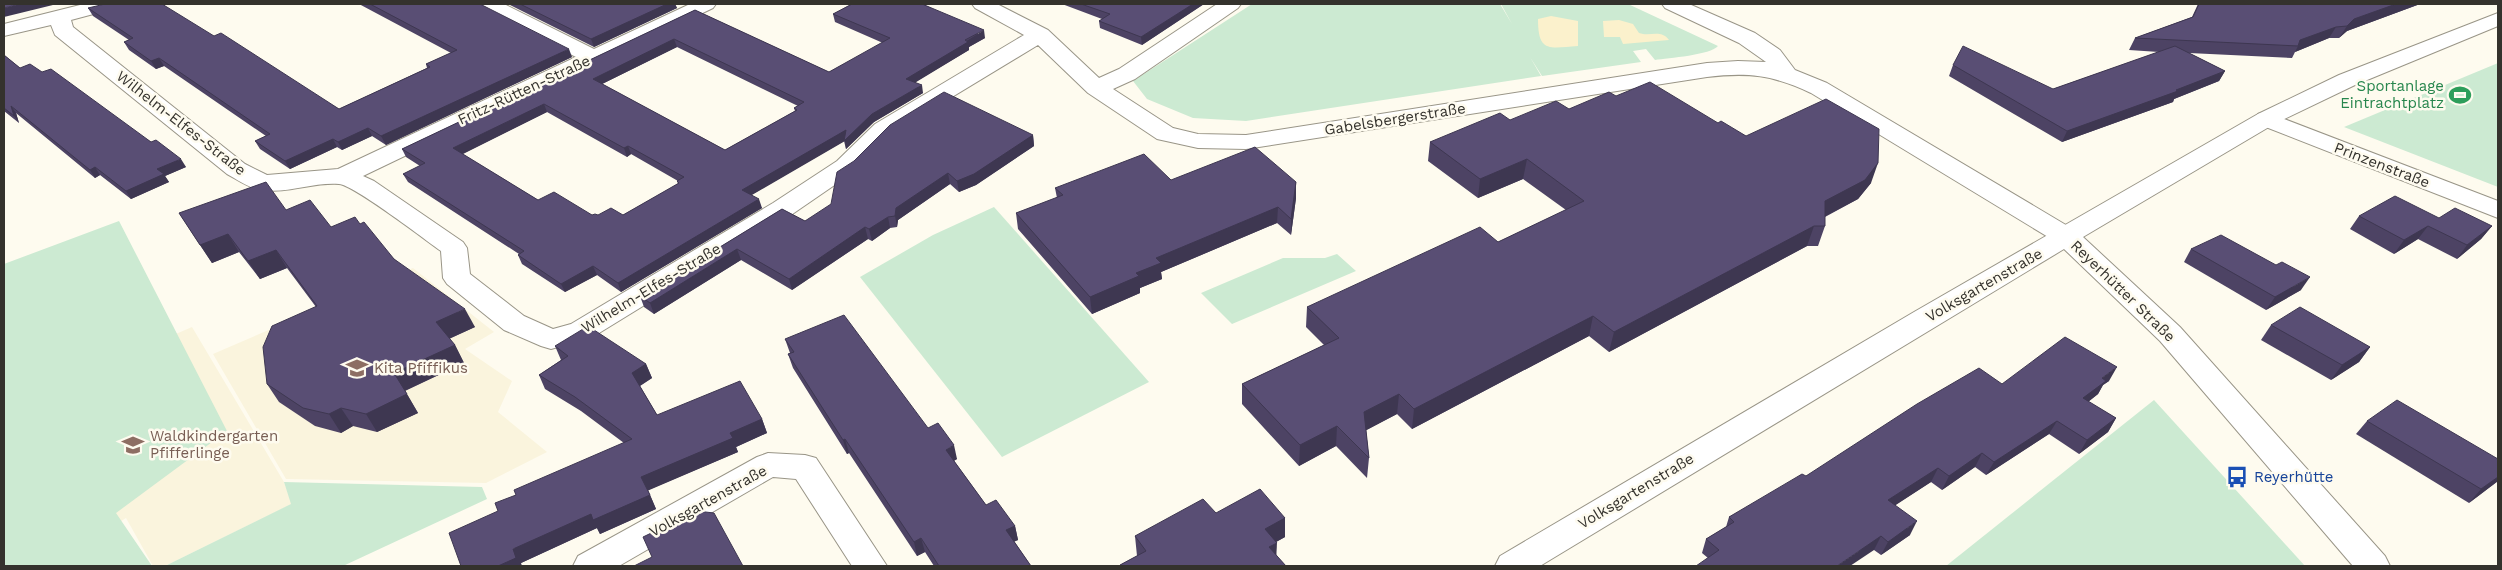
<svg xmlns="http://www.w3.org/2000/svg" width="2502" height="570" viewBox="0 0 2502 570" font-family="'Work Sans',sans-serif">
<rect width="100%" height="100%" fill="#fefbef"/>
<g fill="#faf4dd">
<path d="M413,268L494,332L465,349L512,381L498,412L547,452L486,483L286,479L213,354Z"/>
<path d="M192,327L284,482L292,504L165,566H153L126,518L50,566H4V408Z"/>
</g>
<g fill="#ccead2">
<path d="M1252,4H1500L1512,24L1501,4H1628L1718,46C1711,55 1668,58 1655,60L1646,49L1633,51L1641,62L1542,76L1530,57L1541,76L1246,121L1193,118L1147,99L1133,81Z"/>
<path d="M2498,63V187L2344,127Z"/>
<path d="M994,207L1149,382L1002,457L860,277L933,235Z"/>
<path d="M119,221L227,431L116,513L152,566H4V264Z"/>
<path d="M1337,254L1356,271L1232,324L1201,293L1283,258H1325Z"/>
<path d="M2154,400L2305,566H1946Z"/>
<path d="M284,482L482,487L487,499L343,566H165L291,504Z"/>
</g>
<g fill="#fbf1cc">
<path d="M1551,16L1578,21V46C1549,48 1538,53 1538,19Z"/>
<path d="M1619,20L1633,24L1639,33C1650,37 1661,29 1669,40L1623,44L1620,37H1604L1603,21Z"/>
</g>
<g fill="none" stroke-linecap="round" stroke-linejoin="round">
<g stroke="#999587" stroke-width="2">
<g id="minor">
<path d="M84,4H119L116,8L71,20L73,27L245,164L267,175L338,169L576,57L481,8L478,4H504L594,49L690,4H716L713,8L363,176L374,181L463,242L467,248L470,274L524,316L553,329L571,324L773,203L837,161L875,124L1024,35L975,8L972,4H997L1048,30L1099,78L1119,69L1217,4H1241L1238,8L1135,79L1113,89L1173,128L1198,134L1246,135L1707,63L1738,61L1766,62L1739,43L1665,8L1662,4H1689L1755,33L1780,50L1795,70L1827,83L2076,231L2080,237L2076,243L2067,245L2058,243L1811,93C1773,75 1748,72 1707,77L1246,149L1198,148L1157,139L1088,93L1038,45L891,134L855,171L791,215L591,338L551,349L541,346L504,330L447,284L443,278L441,251C424,239 354,185 339,184C313,182 287,194 262,190C250,189 238,180 227,174L55,35L51,25L4,36V24Z"/>
<path d="M2266,112L2498,201V218L2258,124L2254,119L2258,114Z"/>
<path d="M768,453L805,455L816,458L887,566H852L796,479L773,477L619,566H573L578,556L757,457Z"/>
</g>
</g>
<g stroke="#999587" stroke-width="2">
<path id="tertiary" d="M2498,13V26L2355,85L2274,124L2083,237L2180,327L2385,556L2390,566H2353L2160,341L2064,249L1540,566H1495L1500,556L1914,312L2258,114L2339,75Z"/>
</g>
<use href="#minor" fill="#fff" fill-rule="evenodd"/>
<use href="#tertiary" fill="#fff" fill-rule="evenodd"/>
</g>
<g fill="#4d4364" fill-rule="evenodd">
<path d="M359,4H480L572,57L386,145L372,136L342,150L337,147L290,169L260,149L255,141L266,136L164,66L156,69L129,50L124,42L129,40L93,16L88,8L214,36L339,109L427,68L426,64L451,53Z"/>
<path d="M508,4H675L677,8L594,47Z"/>
<path d="M852,4H926L925,5L985,38L969,47V50L915,82L923,93L874,122L846,149L844,141L751,195L762,208L621,292L597,275L565,292L522,264L518,255L519,254L408,182L403,174L420,166L406,157L402,149L695,10L829,72L883,43L835,22L833,14ZM677,47L798,106L794,108L795,111L725,150L602,84ZM547,112L627,157L631,154L678,181H677L678,184L623,215H592L538,200L462,154Z"/>
<path d="M1062,4H1204L1142,45L1100,28L1099,21L1102,19Z"/>
<path d="M2198,4H2420L2347,31L2339,38H2329L2295,52L2292,58L2189,53L2225,71L2219,81L2174,99L2173,102L2062,142L1949,76L1953,65L2053,89L2159,52L2129,50L2135,38L2192,17Z"/>
<path d="M4,55L20,68L151,142L186,167L165,176L169,182L131,199L100,175L95,178L16,113L19,123L4,111Z"/>
<path d="M1616,96L1718,123L1746,136L1871,183L1858,199L1825,217V226L1818,246H1807L1609,352L1589,336L1412,429L1397,414L1366,430L1369,458L1367,478L1336,446L1299,466L1242,404V384L1324,345L1306,327L1307,307L1498,242L1566,210L1523,179L1478,198L1428,161L1430,142L1510,120L1569,109Z"/>
<path d="M1033,135L1034,146L976,185L959,192L950,184L898,220L897,227L890,228L872,241L868,239L792,290L741,260L654,314L644,307L640,296L782,209L805,221Z"/>
<path d="M1171,180L1296,182V198L1291,235L1277,223L1161,272L1162,279L1140,288V293L1092,314L1018,229L1016,213L1057,198L1055,188Z"/>
<path d="M286,210L331,227L360,224L394,259L475,327L449,339L455,345L464,363L405,391L418,413L377,432L353,426L341,433L315,426L279,402L267,384L316,307L287,268L260,279L239,252L212,263L179,213Z"/>
<path d="M2359,216L2439,218L2492,226L2481,239L2457,259L2418,239L2394,254L2350,229Z"/>
<path d="M2191,249L2301,290L2266,310L2184,262Z"/>
<path d="M2271,325L2370,347L2359,362L2331,380L2261,340Z"/>
<path d="M785,339L928,428L957,459L954,461L986,505L1015,526L1018,540L1014,541L1031,566H934L925,552L917,556L849,453L847,454L793,368L788,354L790,353Z"/>
<path d="M555,346L646,364L652,378L640,386L657,415L762,419L767,433L736,447L738,452L648,490L656,509L600,534L597,528L521,563L498,511L516,495L624,443L581,411L545,389L539,375L561,360Z"/>
<path d="M2109,381L2103,385L2098,394L2088,402L2116,418L2108,432L2079,454L2049,434L1986,475L1975,467L1942,490L1931,482L1895,505L1910,535L1881,555L1874,550L1708,558L1702,553L1706,539L1726,527L1729,517L1806,476L2002,384Z"/>
<path d="M2367,421L2498,459V481L2469,503L2356,434Z"/>
<path d="M1216,513L1285,518V537L1276,542V556L1286,566H1120V565L1137,556L1135,536Z"/>
</g>
<g fill="#3e3751">
<path d="M20,4H57L4,17V8Z"/>
<path d="M667,4H675L677,8L594,47L591,39Z"/>
<path d="M1193,4H1204L1142,45L1141,37Z"/>
<path d="M2396,4H2420L2347,31L2339,38L2347,26L2354,19Z"/>
<path d="M2336,27L2329,38L2295,52L2298,46L2300,40Z"/>
<path d="M984,30L985,38L969,47V50L908,87L906,79Z"/>
<path d="M674,39L677,47L596,87L593,79Z"/>
<path d="M569,49L572,57L386,145L381,136Z"/>
<path d="M159,58L164,66L156,69L151,61Z"/>
<path d="M2225,71L2219,81L2174,99L2173,102L2062,142L2067,131Z"/>
<path d="M922,85L923,93L874,122L846,149L845,141L745,199L742,190Z"/>
<path d="M544,104L547,112L457,157L453,148Z"/>
<path d="M11,106L16,113L19,123L14,116Z"/>
<path d="M368,128L372,136L342,150L338,142Z"/>
<path d="M1033,135L1034,146L976,185L959,192L957,181Z"/>
<path d="M333,139L337,147L290,169L285,161Z"/>
<path d="M628,146L631,154L627,157L624,148Z"/>
<path d="M181,159L186,167L165,176L169,182L131,199L126,191L157,169Z"/>
<path d="M1527,159L1523,179L1478,198L1480,179Z"/>
<path d="M1878,163L1871,183L1858,199L1818,220L1825,201Z"/>
<path d="M95,167L100,175L95,178L90,170Z"/>
<path d="M948,173L950,184L898,220L897,227L895,216L896,208Z"/>
<path d="M1296,182V198L1291,235V219Z"/>
<path d="M759,199L762,208L621,292L618,283Z"/>
<path d="M1278,207L1277,223L1161,272L1162,279L1140,288V293L1092,314L1090,297L1156,258Z"/>
<path d="M888,217L890,228L872,241L869,229Z"/>
<path d="M1814,226L1807,246L1609,352L1614,332Z"/>
<path d="M2428,226L2418,239L2394,254L2404,240Z"/>
<path d="M2492,226L2481,239L2457,259L2467,245Z"/>
<path d="M865,227L868,239L792,290L789,279Z"/>
<path d="M228,234L239,252L212,263L200,245Z"/>
<path d="M737,249L741,260L654,314L650,303Z"/>
<path d="M276,250L287,268L260,279L248,261Z"/>
<path d="M593,266L597,275L565,292L561,284Z"/>
<path d="M2310,277L2301,290L2266,310L2275,297Z"/>
<path d="M465,309L475,327L446,340L436,322Z"/>
<path d="M1593,316L1589,336L1412,429L1414,409Z"/>
<path d="M455,345L464,363L404,391L394,373Z"/>
<path d="M2370,347L2359,362L2331,380L2342,365Z"/>
<path d="M646,364L652,378L638,387L632,373Z"/>
<path d="M2117,367L2109,381L2103,385L2098,394L2075,412L2083,398L2102,378Z"/>
<path d="M407,394L418,413L377,432L366,414Z"/>
<path d="M1399,394L1397,414L1363,432L1364,412Z"/>
<path d="M341,408L353,426L341,433L329,414Z"/>
<path d="M2116,418L2108,432L2079,454L2087,440Z"/>
<path d="M762,419L767,433L736,447L738,452L647,491L641,477L730,433Z"/>
<path d="M2057,421L2049,434L1986,475L1994,462Z"/>
<path d="M1337,426L1336,446L1299,466L1300,445Z"/>
<path d="M845,439L849,453L847,454L843,440Z"/>
<path d="M954,445L957,459L949,463L946,450Z"/>
<path d="M1982,453L1975,467L1942,490L1949,476Z"/>
<path d="M1938,468L1931,482L1882,514L1888,500Z"/>
<path d="M2498,477V481L2469,503L2481,489Z"/>
<path d="M650,495L656,509L600,534L597,528L521,563L522,566H498L513,549L591,514Z"/>
<path d="M1285,518V537L1265,548V529Z"/>
<path d="M1917,521L1910,535L1881,555L1888,542Z"/>
<path d="M1015,526L1018,540L1009,544L1006,530Z"/>
<path d="M1881,536L1874,550L1850,566H1837Z"/>
<path d="M921,538L925,552L917,556L914,542Z"/>
<path d="M1277,543L1276,562L1269,547Z"/>
</g>
<g fill="#594e74" stroke="#3e3751" fill-rule="evenodd">
<path d="M4,4H20L4,8Z"/>
<path d="M105,4H162L214,36L221,33L339,109L430,67L426,64L457,50L370,4H480L569,49L381,136L368,128L338,142L333,139L285,161L255,141L270,134L159,58L151,61L124,42L133,38L88,8Z"/>
<path d="M520,4H667L591,39Z"/>
<path d="M852,4H922L984,30L965,40L968,42L906,79L922,85L872,114L844,141L846,130L742,190L759,199L618,283L593,266L561,284L518,255L524,251L403,174L425,163L402,149L695,10L829,72L890,38L833,14ZM674,39L804,102L794,108L797,110L725,150L593,79ZM544,104L624,148L628,146L684,177L677,181L679,183L623,215L611,208L598,215L595,214L592,215L554,192L538,200L453,148Z"/>
<path d="M1081,4H1193L1141,37L1099,21L1110,14Z"/>
<path d="M2199,4H2396L2354,19L2347,26L2336,27L2300,40L2298,46L2135,38L2193,17Z"/>
<path d="M1963,46L2053,89L2175,46L2225,71L2176,90L2178,91L2067,131L1953,65Z"/>
<path d="M4,55L20,68L30,64L42,72L51,69L151,142L156,140L181,159L157,169L164,174L126,191L95,167L90,170L11,106L14,116L4,108Z"/>
<path d="M1650,82L1718,123L1721,121L1746,136L1826,99L1879,129L1878,163L1865,180L1825,201V226H1814L1614,332L1593,316L1414,409L1399,394L1364,412L1369,458L1337,426L1300,445L1242,384L1339,338L1307,307L1480,227L1498,242L1584,201L1527,159L1480,179L1430,142L1500,113L1510,120L1556,101L1569,109L1609,92L1616,96Z"/>
<path d="M944,92L1033,135L974,174L957,181L948,173L896,208L895,216L888,217L869,229L865,227L789,279L737,249L650,303L640,296L782,209L805,221L831,204L837,172L854,161L890,125Z"/>
<path d="M1255,147L1296,182L1291,219L1278,207L1156,258L1161,263L1136,273L1139,276L1090,297L1016,213L1063,195L1055,188L1144,154L1171,180Z"/>
<path d="M266,182L286,210L310,200L331,227L355,217L360,224L364,222L394,259L465,309L436,322L455,345L394,373L407,394L366,414L341,408L329,414L303,408L267,384L263,347L272,326L317,306L276,250L248,261L228,234L200,245L179,213Z"/>
<path d="M2395,196L2439,218L2455,208L2492,226L2467,245L2428,226L2404,240L2359,216Z"/>
<path d="M2221,235L2276,265L2282,262L2310,277L2275,297L2191,249Z"/>
<path d="M2300,307L2370,347L2342,365L2271,325Z"/>
<path d="M844,315L928,428L938,423L954,445L946,450L986,505L996,500L1015,526L1006,530L1031,566H939L921,538L914,542L845,439L843,440L788,354L794,352L785,339Z"/>
<path d="M588,326L646,364L632,373L657,415L740,381L762,419L730,433L733,438L641,477L650,495L593,520L591,514L513,549L516,558L498,566H461L449,533L498,511L495,503L516,495L514,490L632,439L575,397L539,375L568,356L555,346Z"/>
<path d="M2065,337L2117,367L2102,378L2106,381L2083,398L2116,418L2087,440L2057,421L1994,462L1982,453L1949,476L1938,468L1888,500L1917,521L1888,542L1881,536L1837,566H1696L1719,550L1706,539L1734,522L1729,517L1802,474L1806,476L1917,404L1979,368L2002,384Z"/>
<path d="M2397,400L2498,459V477L2481,489L2367,421Z"/>
<path d="M1260,489L1285,518L1265,529L1277,543L1269,547L1286,566H1121L1120,565L1146,551L1135,536L1203,499L1216,513Z"/>
<path d="M697,511L714,513L743,566H634L652,557L643,537Z"/>
</g>
<defs>
<g id="stadium-bare" transform="scale(1.725)"><path d="M0-5a6.5 5 0 1 0 0 10a6.5 5 0 1 0 0-10ZM-3.5-1.8h7v3.6h-7Z" fill="#2e9e5b" stroke="#fefbef" stroke-width="2.5" paint-order="stroke"/></g>
<g id="school-bare" transform="scale(1.725)"><path d="M0-5L7-2L0 1L-7-2ZM-4 1L0 2.5L4 1V4Q0 6-4 4Z" fill="#8d6e63" stroke="#fefbef" stroke-width="2.5" paint-order="stroke"/></g>
<g id="bus-bare" transform="scale(1.725)"><path d="M-5-6H5V4H4V6H2V4H-2V6H-4V4H-5ZM-3.5-4V0h7V-4ZM-3.5 1.2v1.5H-2V1.2ZM2 1.2v1.5H3.5V1.2Z" fill="#1a4fb4" stroke="#fefbef" stroke-width="2.5" paint-order="stroke"/></g>
</defs>
<g fill-rule="evenodd">
<use href="#stadium-bare" x="2460" y="95"/>
<use href="#school-bare" x="357" y="368"/>
<use href="#school-bare" x="133" y="445"/>
<use href="#bus-bare" x="2237" y="477"/>
</g>
<g text-anchor="middle" dominant-baseline="central" stroke-width="5" stroke-linejoin="round" paint-order="stroke">
<g font-size="15" fill="#27864d" stroke="#fefbef" text-anchor="end">
<text x="2444" y="86">Sportanlage<tspan x="2444" dy="17">Eintrachtplatz</tspan></text>
</g>
<g font-size="15" fill="#34322d" stroke="#fefbef">
<text transform="translate(524 90) rotate(-25)">Fritz-Rütten-Straße</text>
<text transform="translate(1395 119) rotate(-9)">Gabelsbergerstraße</text>
<text transform="translate(181 123) rotate(38)">Wilhelm-Elfes-Straße</text>
<text transform="translate(2382 165) rotate(21)">Prinzenstraße</text>
<text transform="translate(1984 285) rotate(-30)">Volksgartenstraße</text>
<text transform="translate(651 288) rotate(-31)">Wilhelm-Elfes-Straße</text>
<text transform="translate(2123 291) rotate(44)">Reyerhütter Straße</text>
<text transform="translate(1636 491) rotate(-31)">Volksgartenstraße</text>
<text transform="translate(708 501) rotate(-29)">Volksgartenstraße</text>
</g>
<g font-size="15" fill="#785e54" stroke="#fefbef" text-anchor="start">
<text x="374" y="368">Kita Pfiffikus</text>
<text x="150" y="436">Waldkindergarten<tspan x="150" dy="17">Pfifferlinge</tspan></text>
</g>
<g font-size="15" fill="#164399" stroke="#fefbef" text-anchor="start">
<text x="2254" y="477">Reyerhütte</text>
</g>
</g>
<rect width="2502" height="570" fill="none" stroke="#34322d" stroke-width="10"/>
</svg>
